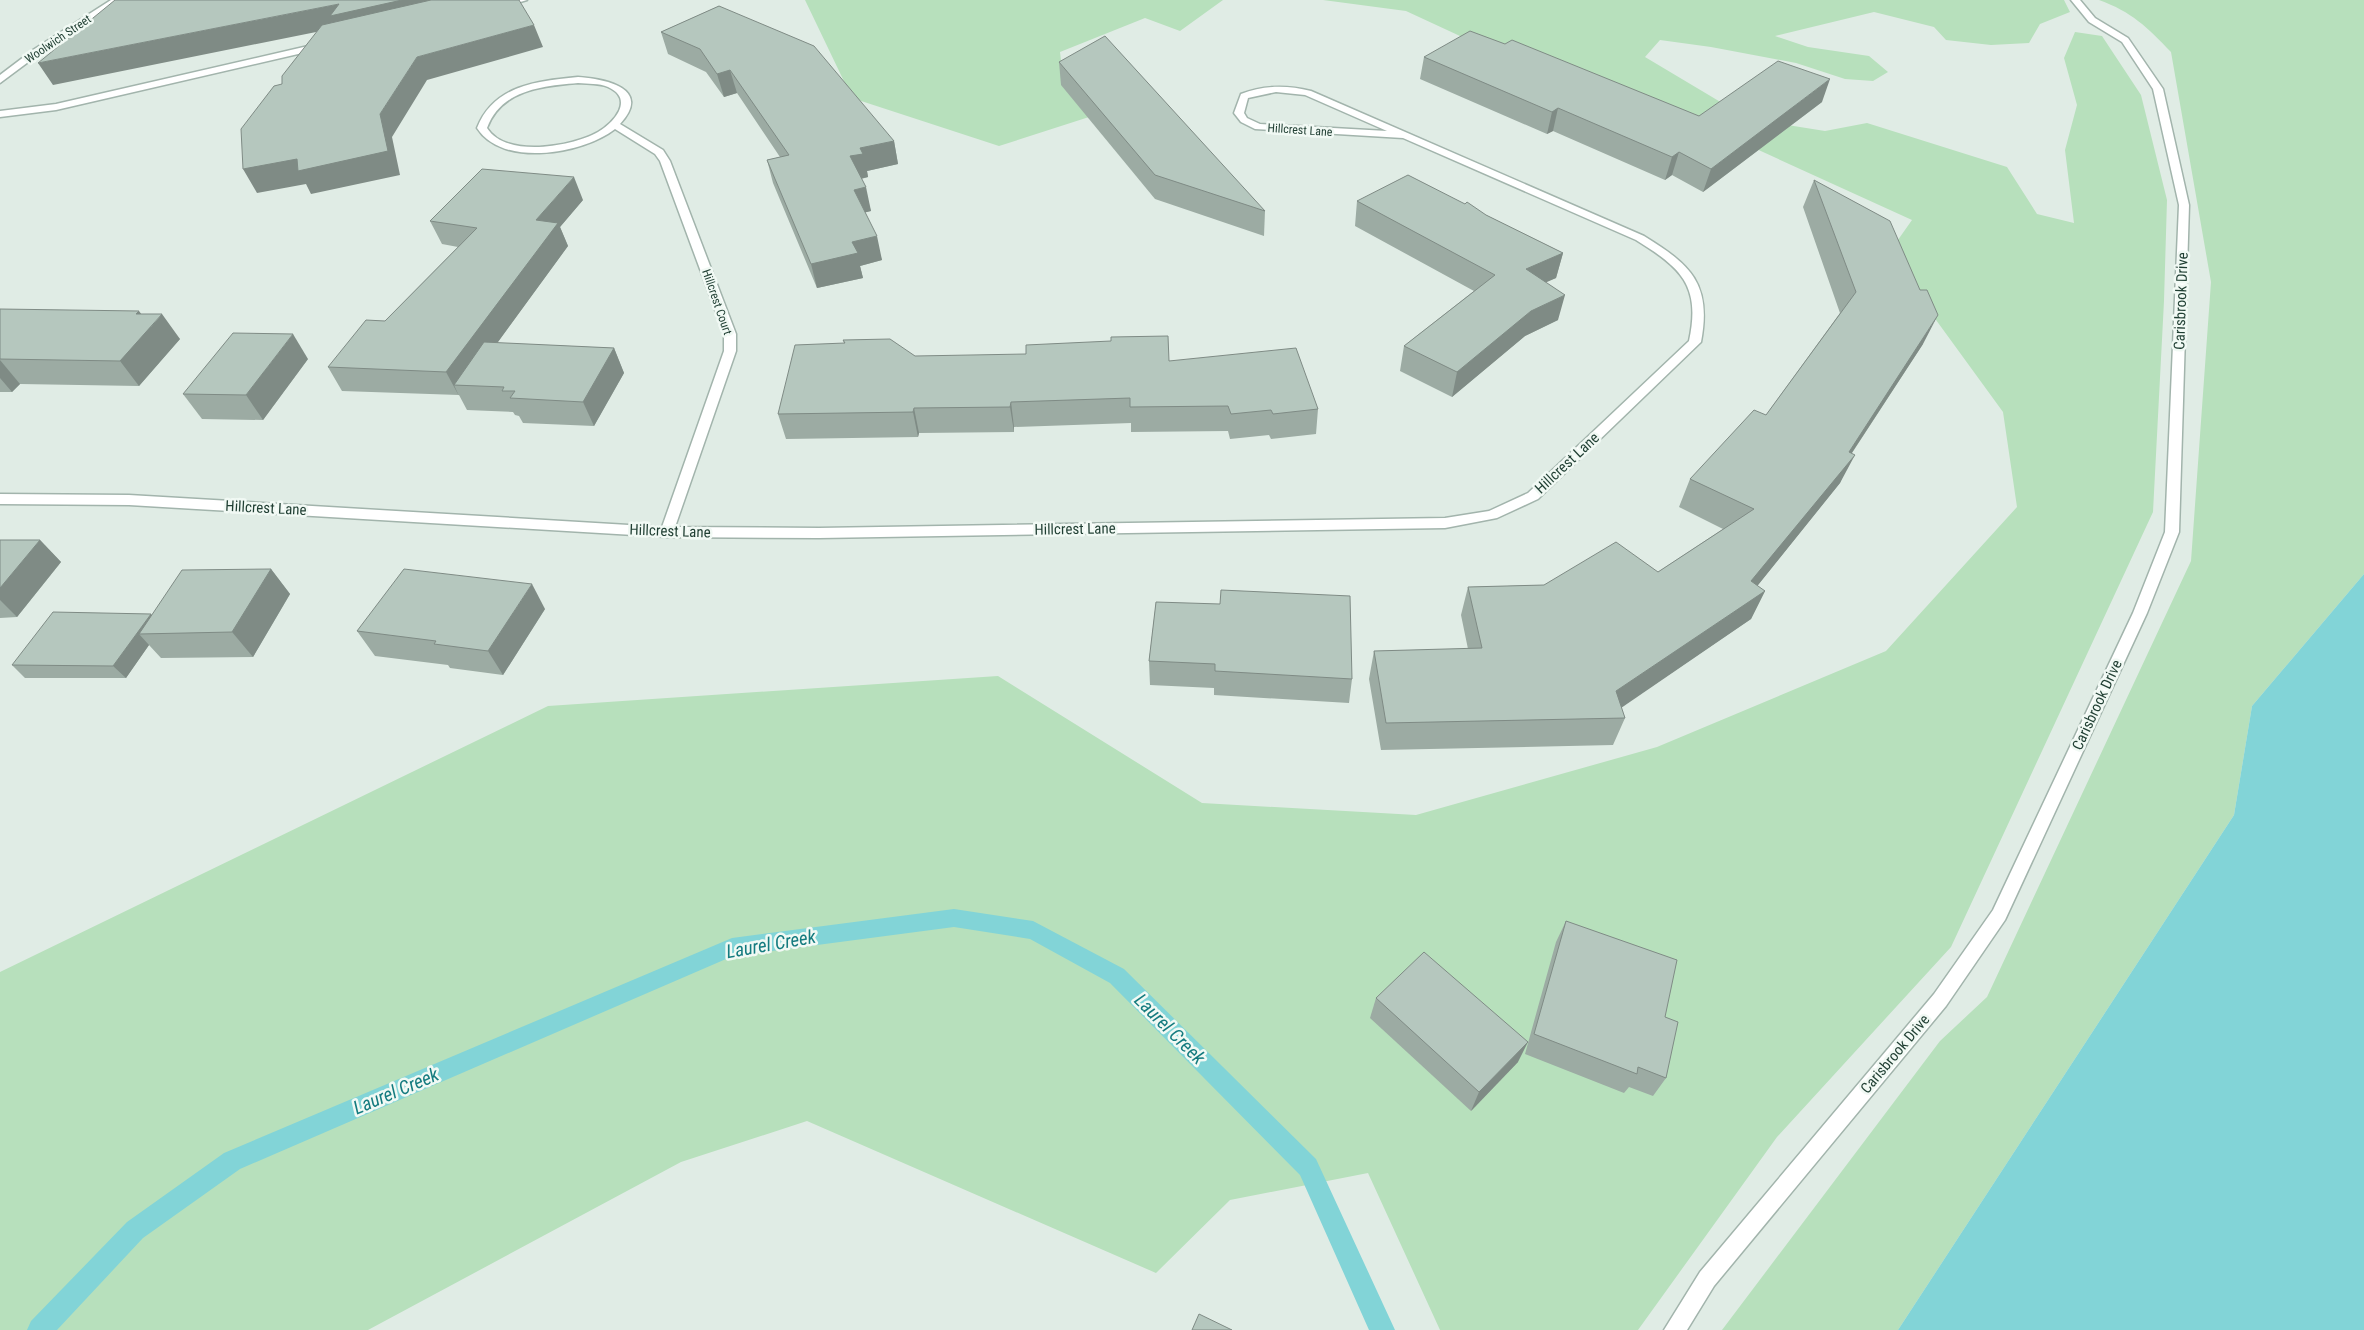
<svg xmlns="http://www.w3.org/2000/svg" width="2364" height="1330" viewBox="0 0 2364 1330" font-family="'Roboto Condensed',sans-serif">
<rect width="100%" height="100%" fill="#e0ece5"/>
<g fill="#b7e0bc">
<path d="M805,0H1223L1180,31L1145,18L1060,52L1064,87L1117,108L999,146L852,98Z"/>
<path d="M1323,0H2064L2070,12L2040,24L2029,43L1991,45L1946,40L1934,27L1874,12L1775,36L1808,47L1869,56L1888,72L1873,81L1845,79L1796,63L1711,47L1660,40L1645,57L1749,119L1825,131L1867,123L2007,167L2037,214L2074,223L2065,150L2077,105L2064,58L2075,32L2102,36L2141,95L2167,200L2164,301L2153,512L1951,947L1777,1137L1638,1330H1440L1368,1173L1230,1200L1156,1273L807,1121L681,1162L368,1330H0V972L548,706L998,676L1202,803L1416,815L1657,747L1886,651L2017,507L2003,412L1888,254L1912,220L1673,111L1501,55L1406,11Z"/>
<path d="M2099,0H2364V574L2252,706L2234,815L1898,1330H1722L1940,1041L1987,997L2191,561L2211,282L2171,52C2147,27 2132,12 2099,0Z"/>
</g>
<path fill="#82d4d7" d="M2364,574V1330H1898L2234,815L2252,706Z"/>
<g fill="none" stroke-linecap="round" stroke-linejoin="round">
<path fill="#82d4d7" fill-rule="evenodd" d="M954,909L1033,921L1124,969L1316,1159L1395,1330H1369L1300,1175L1110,983L1030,939L954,927L733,956L240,1169L143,1238L57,1330H27L31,1321L127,1222L224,1153L732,938Z"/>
<g stroke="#a2b4ac" stroke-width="3">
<g id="lane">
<path d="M511,0H527L500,8L496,5Z"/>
<path d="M321,43L324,44V48L56,110L0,117V111L56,104Z"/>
</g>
</g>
<g stroke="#a2b4ac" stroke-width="3">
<g id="street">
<path d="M111,0H121L39,54L0,83V75L33,50Z"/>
<path d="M2071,0H2080L2095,18L2128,38L2163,89L2189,205L2179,532L2147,613L2005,920L1946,1006L1714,1286L1687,1330H1664L1700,1272L1934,994L1993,910L2133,613L2165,532L2179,205L2153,89L2122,42L2089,22Z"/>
<path d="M578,77C605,79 653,88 620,124L663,150L670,161L736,334V351L675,527L819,528L1445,518L1489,511L1528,493L1689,341C1701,285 1681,268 1636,240L1403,138L1255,129L1241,122L1234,113L1241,94C1264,85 1287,85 1311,91L1644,236C1691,265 1712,284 1701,342L1538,499L1497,518L1445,528L819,538L667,537L129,505L0,504V494L129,495L662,527L724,351V334L660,161L655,154L615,129C583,154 502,168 477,128C494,85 537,81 578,77ZM578,83C588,84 599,83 608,87C635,99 614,123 598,132C571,147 506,158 487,128C501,90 542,86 578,83ZM1276,92L1305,95L1387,131L1260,124L1247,118L1244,113L1248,98Z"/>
</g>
</g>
<use href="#lane" fill="#fff" fill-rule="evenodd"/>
<use href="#street" fill="#fff" fill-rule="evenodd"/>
</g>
<g fill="#9caba3">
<path d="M719,6L894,141L898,164L867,171L868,177L861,179L871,211L865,212L882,260L860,266L863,278L817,288L773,183L767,160L780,157L737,93L724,97L706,72L668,54L661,32Z"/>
<path d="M1424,57L1699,116L1822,102L1703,192L1672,175L1665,180L1553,131L1547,134L1420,79Z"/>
<path d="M1059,62L1265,211L1264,236L1155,199L1061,85Z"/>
<path d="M1814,180L1923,344L1852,453L1840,483L1757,586L1765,591L1751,619L1621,707L1625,718L1613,745L1381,750L1369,679L1374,651L1468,649L1461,615L1468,587L1544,585L1658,572L1723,529L1679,507L1690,479L1766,415L1840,313L1803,207Z"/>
<path d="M583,200L560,227L568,246L497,343L614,348L624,373L594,426L523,423L519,416L515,415L513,412L467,410L459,395L342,391L328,367L385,321L458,247L442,244L430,221Z"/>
<path d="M1357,201L1486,215L1563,253L1556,278L1545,282L1558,320L1525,336L1452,397L1400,371L1404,346L1474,291L1355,226Z"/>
<path d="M0,309L141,314L180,339L139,386L20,384L12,392H0Z"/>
<path d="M843,340L915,356L1169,361L1318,409L1316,434L1271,439L1269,435L1230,439L1228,431L1131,432V423L1014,427V432L919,433L918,437L786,439L778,414L844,343Z"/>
<path d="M308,359L263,420L202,419L183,394Z"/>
<path d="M0,540H40L61,562L17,617L0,618Z"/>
<path d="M271,569L290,594L253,657L161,658L149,645L126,678H25L12,665L152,615Z"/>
<path d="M1156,602L1352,679L1349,703L1214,695V688L1150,685L1149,661Z"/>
<path d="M545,609L503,675L450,668L448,665L375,656L357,631Z"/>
<path d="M1566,921L1665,1017L1666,1078L1653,1096L1629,1087L1624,1093L1525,1054L1556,942Z"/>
<path d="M1376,998L1518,1062L1471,1111L1370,1018Z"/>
</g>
<g fill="#7f8b85">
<path d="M402,0H505L336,28L53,85L38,63L339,4Z"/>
<path d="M534,25L543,47L427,80L392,137L400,175L311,194L306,184L257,193L243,169L380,114L417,57Z"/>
<path d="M730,70L737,93L724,97L717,74Z"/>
<path d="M1830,79L1822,102L1703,192L1711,169Z"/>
<path d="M1558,108L1553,131L1547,134L1552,112Z"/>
<path d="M894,141L898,164L867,171L868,177L855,180L850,156L860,148Z"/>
<path d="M1679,152L1672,175L1665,180L1672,157Z"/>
<path d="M574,177L583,200L560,227L568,246L466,386L454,385L459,396L446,372L536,220Z"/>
<path d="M866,187L871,211L859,214L854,190Z"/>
<path d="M877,236L882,260L860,266L863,278L817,288L811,264L852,242Z"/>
<path d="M1563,253L1556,278L1520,294L1526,269Z"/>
<path d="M1565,295L1558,320L1525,336L1452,397L1457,372L1531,311Z"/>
<path d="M139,311L151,327L162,314L180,339L139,386L120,361L136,314Z"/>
<path d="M1938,315L1923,344L1836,477L1855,455L1840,483L1738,610L1751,581L1849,452Z"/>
<path d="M293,334L308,359L263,420L246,395Z"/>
<path d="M614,348L624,373L594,426L583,402Z"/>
<path d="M0,360L20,384L12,392L0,378Z"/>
<path d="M1011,402L1014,427V432L1010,407Z"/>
<path d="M914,408L919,433L918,437L913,412Z"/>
<path d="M40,540L61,562L17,617L0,600V588Z"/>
<path d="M271,569L290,594L253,657L232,632Z"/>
<path d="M532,584L545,609L503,675L488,651Z"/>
<path d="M1765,591L1751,619L1605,719L1616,691Z"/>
<path d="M151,614L162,626L139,634L149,645L126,678L113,666Z"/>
<path d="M1528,1042L1518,1062L1471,1111L1479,1092Z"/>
</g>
<g fill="#b5c7be" stroke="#7f8b85">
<path d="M115,0H402L330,16L339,4L38,63Z"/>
<path d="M431,0H519L534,25L417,57L380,114L388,151L298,171L297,159L243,169L241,129L274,86L282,84V76L322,25Z"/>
<path d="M719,6L814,46L894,141L860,148L863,154L850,156L866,187L854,190L877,236L852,242L858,253L811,264L767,160L789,155L730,70L717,74L700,49L661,32Z"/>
<path d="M1470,31L1505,44L1512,40L1699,116L1778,61L1830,79L1711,169L1679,152L1672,157L1558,108L1552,112L1424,57Z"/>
<path d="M1105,36L1265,211L1155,175L1059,62Z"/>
<path d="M482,169L574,177L536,220L558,223L446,372L328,367L366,320L385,321L477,228L430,221Z"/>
<path d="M1408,175L1465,204L1467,202L1486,215L1563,253L1526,269L1565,295L1531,311L1457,372L1404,346L1495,275L1357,201Z"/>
<path d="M1814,180L1890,221L1920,290H1927L1938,315L1849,452L1855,455L1751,581L1765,591L1616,691L1625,718L1386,723L1374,651L1482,648L1468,587L1544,585L1616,542L1658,572L1754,509L1690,479L1754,410L1766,415L1856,292Z"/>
<path d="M0,309L139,311L136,314H162L120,361L0,359Z"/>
<path d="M233,333L293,334L246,395L183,394Z"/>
<path d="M1168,336L1169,361L1296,348L1318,409L1273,414L1271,410L1231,414L1228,406L1130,407V398L1011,402L1010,407L914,408L913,412L778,414L795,345L845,343L843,340L890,339L915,356L1026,354V345L1111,341V337Z"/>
<path d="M484,342L614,348L583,402L510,398L515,391H502L504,387L454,385Z"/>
<path d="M0,540H40L0,588Z"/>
<path d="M271,569L232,632L139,634L182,570Z"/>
<path d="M404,569L532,584L488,651L434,644L436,641L357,631Z"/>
<path d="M1221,590L1350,596L1352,679L1215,671V664L1149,661L1156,602L1220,604Z"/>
<path d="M53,612L151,614L113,666L12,665Z"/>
<path d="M1566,921L1677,960L1665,1017L1678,1022L1666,1078L1638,1067L1637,1074L1534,1034Z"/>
<path d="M1424,952L1528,1042L1479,1092L1376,998Z"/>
<path d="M1199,1314L1232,1330H1192Z"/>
</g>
<g text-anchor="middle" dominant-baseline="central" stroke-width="5" stroke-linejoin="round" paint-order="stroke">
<g font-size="12" fill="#1f3e32" stroke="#f1f9f4">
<text transform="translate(58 39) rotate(-34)">Woolwich Street</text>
<text transform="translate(1300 130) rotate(4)">Hillcrest Lane</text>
<text transform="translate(717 302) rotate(71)">Hillcrest Court</text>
</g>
<g font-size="15" fill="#1f3e32" stroke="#f1f9f4">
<text transform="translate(2181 301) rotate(-88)">Carisbrook Drive</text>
<text transform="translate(1567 463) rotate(-43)">Hillcrest Lane</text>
<text transform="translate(266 508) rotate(3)">Hillcrest Lane</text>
<text transform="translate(1075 529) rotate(-1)">Hillcrest Lane</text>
<text transform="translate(670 531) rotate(2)">Hillcrest Lane</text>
<text transform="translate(2097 705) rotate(-65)">Carisbrook Drive</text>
<text transform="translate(1895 1054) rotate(-50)">Carisbrook Drive</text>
</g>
<g font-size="19" font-style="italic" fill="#147b7f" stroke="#f1f9f4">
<text transform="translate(771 944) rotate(-10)">Laurel Creek</text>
<text transform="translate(1170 1029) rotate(45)">Laurel Creek</text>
<text transform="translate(396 1091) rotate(-23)">Laurel Creek</text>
</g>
</g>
</svg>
